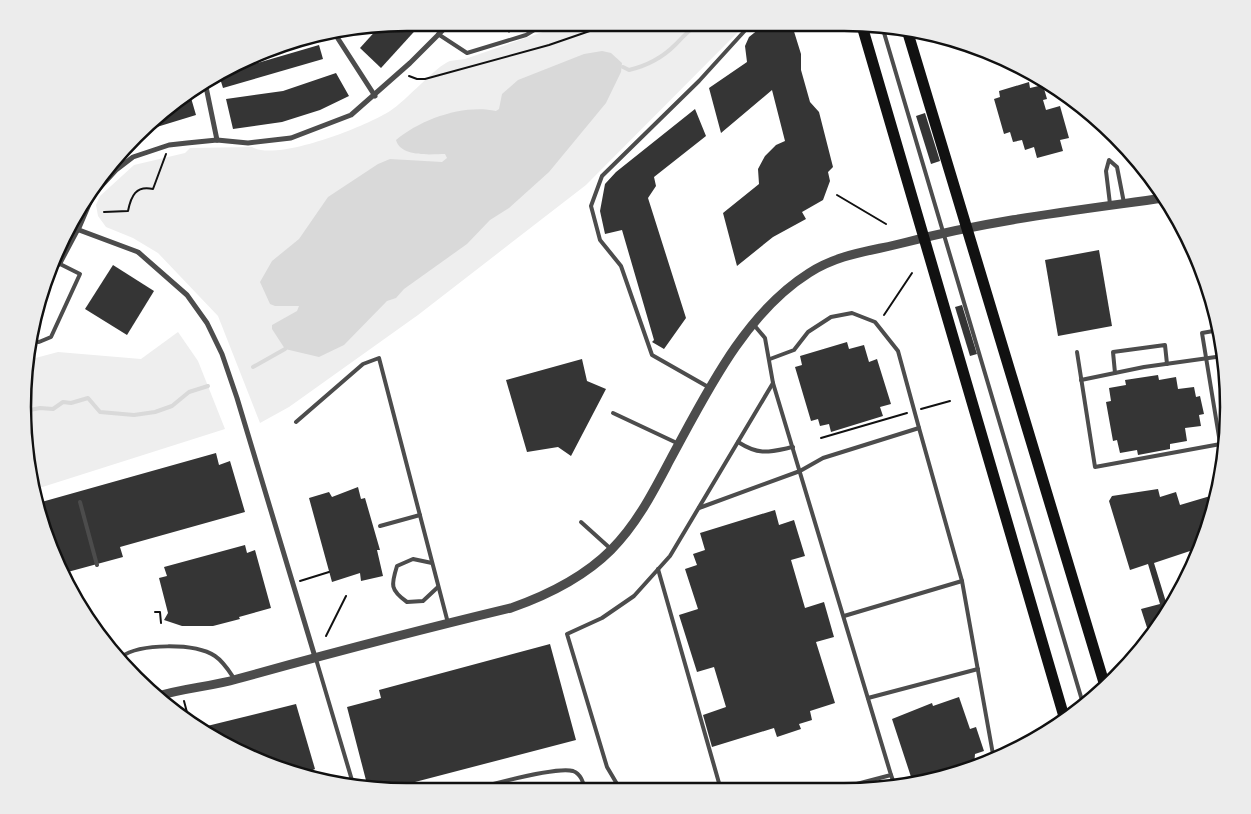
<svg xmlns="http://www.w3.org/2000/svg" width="1251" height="814" viewBox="0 0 1251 814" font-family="Figtree,sans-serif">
<rect width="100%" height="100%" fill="#fff"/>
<g fill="#eee">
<path d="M566,24L745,25L586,185L418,315L289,407L260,423L218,316L158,253L133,238L106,227L98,216L96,205L100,196L134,165L185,153L190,148L252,147C277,162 367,126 390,111C406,101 436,66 450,61C454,60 460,60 465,59Z"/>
<path d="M178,332L198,361L225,429L33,490L30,482L23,382L28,360L58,352L141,359Z"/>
</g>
<path fill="#d9d9d9" d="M602,51L611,53L622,63L621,72L606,103L549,172L509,208L490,220L467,244L404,289L396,298L387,301L344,345L319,357L285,349L272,329V325L297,311L299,306H275L270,304L260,282L272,261L299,239L328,197L378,164L390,159L442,162L447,158L445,154C432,154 401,158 396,140C421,119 464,104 496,111L499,109L502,94L518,80L584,54Z"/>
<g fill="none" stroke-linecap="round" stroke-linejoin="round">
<g stroke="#d9d9d9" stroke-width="4">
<path d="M623,67L629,70C646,66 663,57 675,45C684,36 689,29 700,25"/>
<path d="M253,367L285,349"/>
<path d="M25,411L40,408L53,409L63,402L71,403L88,398L100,412L134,415L155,412L172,406L189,392L208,386"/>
</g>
</g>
<g fill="#353535">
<path d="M407,22L422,23L381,68L360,48L379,27Z"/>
<path d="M500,23H518L509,33Z"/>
<path d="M764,25H792L801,54V70L810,102L819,112L833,167L828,172L830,181L823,200L802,212L806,219L773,237L737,266L723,213L759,184L758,169L765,156L776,145L785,141L772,90L721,133L709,88L747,62L745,46L749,37Z"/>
<path d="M319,45L323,59L223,88L219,75L223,73Z"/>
<path d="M336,73L349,96L320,110L282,122L233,129L226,99L283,91Z"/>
<path d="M1029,82L1030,88L1043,85L1047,99L1043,100L1046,110L1060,106L1069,138L1060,140L1063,151L1037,158L1034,147L1025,150L1022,140L1013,142L1010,132L1004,134L994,99L1000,97L999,91Z"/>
<path d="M189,91L196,115L147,130L150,128Z"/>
<path d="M695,109L706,136L654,177L656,186L648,198L686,318L664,349L652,342L654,340L622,230L605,234L600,211L605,184L616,172Z"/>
<path d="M925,113L940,161L931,164L916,116Z"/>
<path d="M1099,250L1112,326L1058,336L1045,260Z"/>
<path d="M113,265L154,291L127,335L85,309Z"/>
<path d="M962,305L977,354L970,356L955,307Z"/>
<path d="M847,342L849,349L864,345L869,362L877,359L891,404L880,407L883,416L831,432L829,424L820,426L818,419L811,421L795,367L802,365L800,356Z"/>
<path d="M582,359L587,381L606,389L571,456L558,447L527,452L506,380Z"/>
<path d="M1158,375L1159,380L1176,377L1178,389L1194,387L1196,397L1200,396L1204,414L1199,415L1201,426L1185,428L1187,441L1170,444V449L1138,455L1137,450L1120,453L1117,440L1113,441L1106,402L1111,401L1109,388L1126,385L1125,380Z"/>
<path d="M216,453L219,465L230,461L245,512L120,547L123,557L64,573L38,503Z"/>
<path d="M358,487L361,499L365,498L380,550H377L383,576L361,581L360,573L332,582L309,498L329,492L332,497Z"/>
<path d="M1158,489L1160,497L1176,492L1180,505L1217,494L1208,531L1205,538L1194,542L1196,549L1154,563L1166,602L1177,598L1150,637L1141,609L1160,604L1148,564L1130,570L1109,501L1112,496Z"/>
<path d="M775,510L779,525L794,520L805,556L791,560L805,608L824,602L834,637L816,642L835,703L810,711L812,720L799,724L801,729L777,737L774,728L712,747L703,715L726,707L714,667L697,672L679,615L698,609L685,569L697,565L693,554L705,550L700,533Z"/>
<path d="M245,545L247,553L255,550L271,608L239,617L240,619L213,626H182L164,620L168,613L159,578L167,576L164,567Z"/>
<path d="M550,644L576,740L392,788H368L347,707L381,698L379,690Z"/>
<path d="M959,697L970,729L976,727L984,751L975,754L974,766L966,770L943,778L913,783L892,719L932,703L933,706Z"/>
<path d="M296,704L315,769L306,773L237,752L203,727Z"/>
</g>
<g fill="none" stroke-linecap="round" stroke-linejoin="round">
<g stroke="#111" stroke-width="2">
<path d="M409,76L417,79H425L549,45L610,24"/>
<path d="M837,195L886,224"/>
<path d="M104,212L128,211C131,196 136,185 153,189L166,154"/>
<path d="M884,315L912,273"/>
<path d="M921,409L950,401"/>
<path d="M821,438L907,413"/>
<path d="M300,581L329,572"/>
<path d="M155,612H160L161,623"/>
<path d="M326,636L346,596"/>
<path d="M184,701L189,720"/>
</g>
<g stroke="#4c4c4c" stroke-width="4">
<path d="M882,26L1084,707"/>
<path d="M438,34L467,53L526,35L546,23"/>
<path d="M271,49L322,37"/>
<path d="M1110,204L1106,171L1109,160L1117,167L1124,203"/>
<path d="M49,270L60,264L78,230"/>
<path d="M754,325L765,338L773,383L891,775L830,791"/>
<path d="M1219,330L1202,333L1220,443"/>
<path d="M33,341L39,342L51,337L80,274L60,264"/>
<path d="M1077,352L1095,467L1226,443"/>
<path d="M770,359L794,350L808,332L831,317L852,313L875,322L898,351L919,428"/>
<path d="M1115,373L1113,352L1165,345L1167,364"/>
<path d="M1081,380L1144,367L1223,356"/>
<path d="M710,388L652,355L621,266L600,240L591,206L602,176L699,81L750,25"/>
<path d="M613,413L679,444"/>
<path d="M296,422L363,364L379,358L448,623"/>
<path d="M738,442C760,456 769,452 793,447"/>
<path d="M80,502L97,565"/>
<path d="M699,508L800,471L823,458L919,428L962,581L994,760"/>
<path d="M581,522L612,550"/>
<path d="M380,526L420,515"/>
<path d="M432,563L413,559L397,566C391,585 390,590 407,602L423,601L438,587"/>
<path d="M658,569L721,790"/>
<path d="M844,616L962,581"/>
<path d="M121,657C140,643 195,643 215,656C224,662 229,671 235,680"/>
<path d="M316,659L354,787"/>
<path d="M868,698L978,669"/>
<path d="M891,775L895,786"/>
<path d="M474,789C493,784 556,766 573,771C581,774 583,782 585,789"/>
<path d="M620,789L607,767L567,634L602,618L634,596L670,556L773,383"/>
</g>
<g stroke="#4c4c4c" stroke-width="5">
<path d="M335,34L375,96"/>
<path d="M205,82L217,140"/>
<path d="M71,227L138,252L187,295L207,323L222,354L237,398L315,657"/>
<path d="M78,230L93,195L116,170L133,157L169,145L187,143L217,140L248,143L291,138L351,115L410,63L450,23"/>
</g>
<path stroke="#4c4c4c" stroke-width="9" d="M155,697C182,688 210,687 237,679C328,654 419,630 511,608C548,595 583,578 611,550C637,524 653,492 670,460C706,394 744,314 809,273C840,253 873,251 907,242C990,220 1079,210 1164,198"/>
<g stroke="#111" stroke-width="11">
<path d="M862,26L1065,720"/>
<path d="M907,30L1105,686"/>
</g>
</g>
<path d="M0 0H1251V814H0ZM407 31H844A376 376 0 0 1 1220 407V407A376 376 0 0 1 844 783H407A376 376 0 0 1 31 407V407A376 376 0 0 1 407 31Z" fill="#ececec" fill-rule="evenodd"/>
<path fill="none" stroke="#111" stroke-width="2.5" d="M407 31H844A376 376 0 0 1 1220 407V407A376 376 0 0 1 844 783H407A376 376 0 0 1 31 407V407A376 376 0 0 1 407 31Z"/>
</svg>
